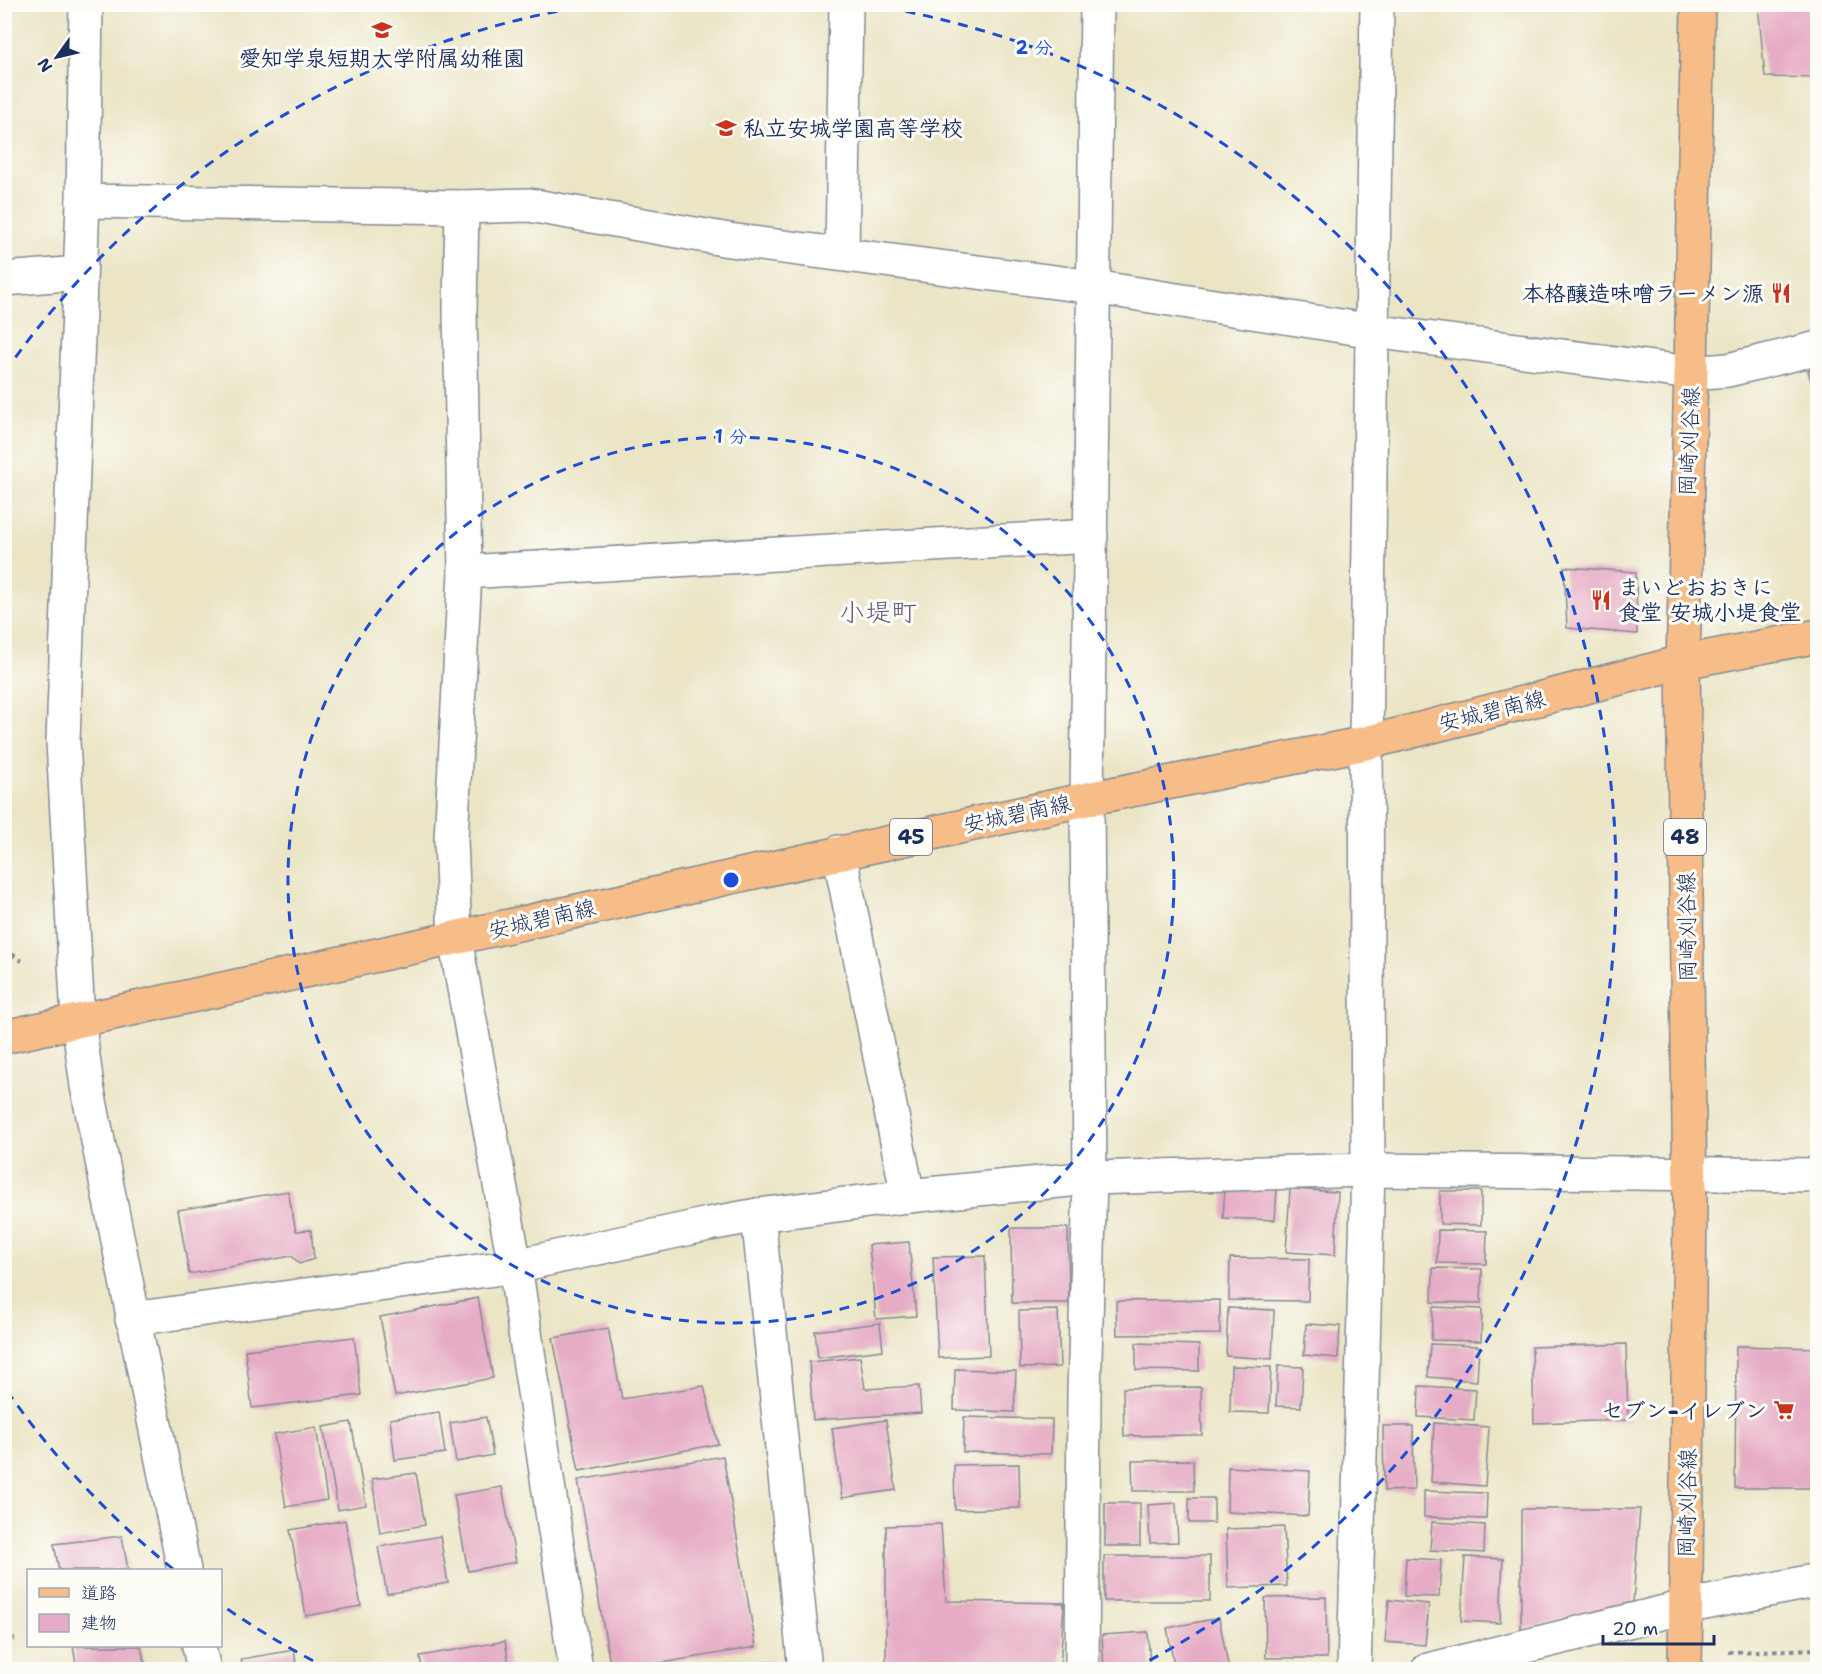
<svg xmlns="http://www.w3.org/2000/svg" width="1822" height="1674" viewBox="0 0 1822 1674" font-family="'Shantell Sans','Klee One',sans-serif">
<rect width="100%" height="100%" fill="#fdfcf7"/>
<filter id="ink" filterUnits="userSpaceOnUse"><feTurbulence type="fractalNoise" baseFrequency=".0167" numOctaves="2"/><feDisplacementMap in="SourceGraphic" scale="12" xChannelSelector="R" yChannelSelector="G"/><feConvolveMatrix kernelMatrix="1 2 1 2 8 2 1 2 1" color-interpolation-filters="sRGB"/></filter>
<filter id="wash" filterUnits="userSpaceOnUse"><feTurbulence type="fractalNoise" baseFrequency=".008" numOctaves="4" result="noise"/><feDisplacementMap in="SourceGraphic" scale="24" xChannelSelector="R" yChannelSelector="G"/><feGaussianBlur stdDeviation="1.35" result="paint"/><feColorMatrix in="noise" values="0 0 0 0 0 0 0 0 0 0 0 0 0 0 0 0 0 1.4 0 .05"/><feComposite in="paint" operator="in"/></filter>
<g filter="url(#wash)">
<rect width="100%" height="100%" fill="#ebe5c6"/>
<g id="blocks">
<g fill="#e6acc5">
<path d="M1758,4H1818V78L1765,77Z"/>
<path d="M1818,368V402L1817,403L1808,370Z"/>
<path d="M1564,567L1636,572L1637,634L1567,628Z"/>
<path d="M1225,1187L1277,1189L1275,1220L1223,1218Z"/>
<path d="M1290,1189L1338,1192L1335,1255L1286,1252Z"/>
<path d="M288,1191L296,1231L311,1230L314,1259L299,1264L292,1256L189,1274L178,1210Z"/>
<path d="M1440,1191H1481V1225L1440,1224Z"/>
<path d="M1011,1228H1068L1069,1303H1012Z"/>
<path d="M1438,1230L1487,1231L1486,1264L1437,1263Z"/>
<path d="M909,1242L916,1316L876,1319L869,1245Z"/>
<path d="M985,1256L989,1356L938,1358L933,1257Z"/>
<path d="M1230,1258L1309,1259L1308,1301L1229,1300Z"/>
<path d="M1433,1268L1482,1269L1481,1303L1432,1302Z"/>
<path d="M478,1298L493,1378L395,1396L380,1317Z"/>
<path d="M1220,1300V1334L1117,1335L1116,1301Z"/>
<path d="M1433,1307L1482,1309L1481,1341L1431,1340Z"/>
<path d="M1228,1308L1274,1310L1272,1359L1226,1356Z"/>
<path d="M1058,1310L1060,1367L1020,1368L1019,1311Z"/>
<path d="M880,1323L883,1350L818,1358L815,1331Z"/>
<path d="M1306,1324L1340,1326L1338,1358L1304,1355Z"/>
<path d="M608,1328L622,1399L704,1386L718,1444L579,1471L553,1338Z"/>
<path d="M354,1337L361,1395L252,1408L245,1350Z"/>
<path d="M1136,1343L1199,1345V1371L1136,1370Z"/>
<path d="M1430,1344L1479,1346L1477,1381L1428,1377Z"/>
<path d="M1626,1344L1628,1420L1534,1423L1532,1347Z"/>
<path d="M1736,1346L1818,1348V1488H1735Z"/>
<path d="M860,1357L865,1389L919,1386L921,1413L813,1420L809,1362Z"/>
<path d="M1231,1366L1271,1367L1269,1413L1230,1412Z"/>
<path d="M1278,1366L1303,1367L1301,1407L1276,1406Z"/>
<path d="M955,1369L1016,1371L1014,1412L954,1410Z"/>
<path d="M1419,1386L1476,1389L1474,1420L1418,1417Z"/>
<path d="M1201,1387L1202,1435L1124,1436L1123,1388Z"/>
<path d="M439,1412L445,1453L395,1460L390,1419Z"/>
<path d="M486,1417L493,1455L456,1462L450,1423Z"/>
<path d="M964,1417L1052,1419L1051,1454L963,1452Z"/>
<path d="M886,1420L896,1490L842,1498L832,1428Z"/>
<path d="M351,1422L366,1505L338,1510L323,1427Z"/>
<path d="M1434,1423L1489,1427L1485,1486L1431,1482Z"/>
<path d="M1383,1426H1413L1414,1490L1384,1491Z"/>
<path d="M316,1427L327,1500L286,1507L274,1434Z"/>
<path d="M723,1456L756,1647L621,1670H611L578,1480Z"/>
<path d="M1193,1460L1194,1491H1133L1132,1461Z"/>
<path d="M1019,1464L1020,1508L955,1510L954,1465Z"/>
<path d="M1228,1467L1310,1471L1308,1516L1227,1512Z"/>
<path d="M416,1473L425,1525L380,1533L372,1479Z"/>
<path d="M502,1487L516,1562L468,1571L454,1495Z"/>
<path d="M1424,1491L1487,1493L1486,1519L1424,1517Z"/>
<rect x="1189" y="1498" width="25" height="25"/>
<rect x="1105" y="1503" width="35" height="43"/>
<path d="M1176,1503L1178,1542L1150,1543L1148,1505Z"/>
<path d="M1521,1509H1640L1633,1602L1521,1630Z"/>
<path d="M345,1520L361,1606L306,1616L290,1530Z"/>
<path d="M1432,1522L1485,1525L1484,1553L1430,1550Z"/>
<path d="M941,1524L946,1601L1064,1603L1060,1670H886V1526Z"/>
<path d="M1284,1527L1287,1586L1228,1588L1226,1529Z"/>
<path d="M122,1536L128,1570H59L54,1544Z"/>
<path d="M440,1536L448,1583L387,1594L378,1547Z"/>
<rect x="1104" y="1556" width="106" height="45"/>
<path d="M1465,1557L1503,1559L1500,1623L1461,1621Z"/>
<path d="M1406,1558L1441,1560L1439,1597L1404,1596Z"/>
<path d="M1326,1597L1327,1658H1266L1265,1598Z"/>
<path d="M1389,1600L1429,1604L1425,1645L1385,1642Z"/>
<path d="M1219,1618L1229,1670H1175L1167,1628Z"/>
<path d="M1148,1632L1150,1670H1104L1102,1635Z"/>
<path d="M505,1641L510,1670H422L420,1656Z"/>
<path d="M73,1646H141L146,1670H77Z"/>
<path d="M294,1650L297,1670H243L241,1659Z"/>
<path d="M773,1661L774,1670H719V1668Z"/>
</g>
</g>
</g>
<g filter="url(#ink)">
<use href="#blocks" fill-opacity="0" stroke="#838a92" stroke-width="1.5"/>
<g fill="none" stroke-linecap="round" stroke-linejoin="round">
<g stroke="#838a92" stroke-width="36">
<g id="minor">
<path d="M86,4L83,201L63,741L78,1019L87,1086L184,1570"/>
<path d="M83,201L462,207L529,205L729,240L1094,287L1373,331L1691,373L1728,370L1818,348"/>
<path d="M462,207L460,311L465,572L451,840L455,939L515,1266L576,1670"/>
<path d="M842,254L846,4"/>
<path d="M4,279L80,273"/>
<path d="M465,572L1091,536"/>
<path d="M839,852L908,1196"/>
<path d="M758,1215L805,1670"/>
<path d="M132,1319L515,1266L709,1224L758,1215L908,1196L1090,1178L1368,1170L1818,1175"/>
<path d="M199,1646L204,1670"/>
<path d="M1082,1670L1084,1394L1090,1178L1087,799L1097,4"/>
<path d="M1354,1670L1368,1170L1366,743L1377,4"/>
<path d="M1428,1670L1685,1607L1818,1580"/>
</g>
</g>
<g stroke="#838a92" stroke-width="36">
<g id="major">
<path d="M4,1037L1087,799L1366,743L1683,662L1818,636"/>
<path d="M1685,1670L1690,1202L1683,662L1691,373L1698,4"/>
</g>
</g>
<g stroke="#838a92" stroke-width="4" stroke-dasharray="4.5 4.5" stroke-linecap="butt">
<path d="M4,949L22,961"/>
<path d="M4,1640L15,1639"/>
<path d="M1728,1652L1818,1649"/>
</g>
<use href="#minor" stroke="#fff" stroke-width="33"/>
<use href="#major" stroke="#f7bd88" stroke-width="33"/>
</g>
</g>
<g fill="none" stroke="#1d4ed8" stroke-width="3" stroke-dasharray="10 8">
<circle cx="731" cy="880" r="443"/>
<path d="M329 1669A886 886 0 0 1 223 1606M173 1569A886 886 0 0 1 5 1388M5 372A886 886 0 0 1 592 5M870 5A886 886 0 0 1 1133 1669"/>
</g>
<defs>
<g id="school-bare" transform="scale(1.62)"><path d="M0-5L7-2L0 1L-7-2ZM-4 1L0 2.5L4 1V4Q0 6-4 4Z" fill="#c8321e" stroke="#fdfcf7" stroke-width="2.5" paint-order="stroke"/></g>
<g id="restaurant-bare" transform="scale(1.62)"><path d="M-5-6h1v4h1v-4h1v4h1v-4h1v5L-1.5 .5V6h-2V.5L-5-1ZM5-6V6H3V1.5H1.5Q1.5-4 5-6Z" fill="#c8321e" stroke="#fdfcf7" stroke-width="2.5" paint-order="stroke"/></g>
<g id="supermarket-bare" transform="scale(1.62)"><path d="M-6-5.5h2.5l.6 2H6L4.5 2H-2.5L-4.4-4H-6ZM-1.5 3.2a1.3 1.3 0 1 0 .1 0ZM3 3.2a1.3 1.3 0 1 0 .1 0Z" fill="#c8321e" stroke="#fdfcf7" stroke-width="2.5" paint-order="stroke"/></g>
</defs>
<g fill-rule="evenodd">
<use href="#school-bare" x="382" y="30"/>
<use href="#school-bare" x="726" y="128"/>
<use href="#restaurant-bare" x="1781" y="293"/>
<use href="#restaurant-bare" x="1601" y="600"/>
<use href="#supermarket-bare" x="1784" y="1410"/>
</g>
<g text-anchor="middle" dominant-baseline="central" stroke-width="6" stroke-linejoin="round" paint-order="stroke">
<g fill="#fdfcf7" stroke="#5f6c8c" stroke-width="1.5">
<rect x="890" y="819" width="42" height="36" rx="4.5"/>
<rect x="1664" y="819" width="42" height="36" rx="4.5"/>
</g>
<g font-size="21" font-weight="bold" fill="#1b2f5e">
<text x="911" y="837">45</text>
<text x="1685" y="837">48</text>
</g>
<g font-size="22" font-weight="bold" fill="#1b2f5e" stroke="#fdfcf7" text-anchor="start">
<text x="382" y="58" text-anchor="middle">愛知学泉短期大学附属幼稚園</text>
<text x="743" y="128">私立安城学園高等学校</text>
<text x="1764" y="293" text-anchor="end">本格醸造味噌ラーメン源</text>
<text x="1618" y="587">まいどおおきに<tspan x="1618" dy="25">食堂 安城小堤食堂</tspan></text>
<text x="1767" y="1410" text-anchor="end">セブン-イレブン</text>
</g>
<g font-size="22" fill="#1b2f5e" stroke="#fdfcf7">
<text transform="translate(1689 441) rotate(-88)">岡崎刈谷線</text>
<text transform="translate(1492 711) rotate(-14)">安城碧南線</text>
<text transform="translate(1017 814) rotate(-12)">安城碧南線</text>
<text transform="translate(542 919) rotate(-13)">安城碧南線</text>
<text transform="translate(1687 927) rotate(-91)">岡崎刈谷線</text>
<text transform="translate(1687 1503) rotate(-89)">岡崎刈谷線</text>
</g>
<g font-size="26" fill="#625b82" stroke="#fdfcf7">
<text x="878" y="611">小堤町</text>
</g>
</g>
<circle cx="731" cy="880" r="9" fill="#1d4ed8" stroke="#fdfcf7" stroke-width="3"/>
<g font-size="18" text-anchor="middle" font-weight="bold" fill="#1d4ed8" stroke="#fdfcf7" stroke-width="6" stroke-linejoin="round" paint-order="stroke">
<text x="1034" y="54">2 分</text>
<text x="731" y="443">1 分</text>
</g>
<rect width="1822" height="1674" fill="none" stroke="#fdfcf7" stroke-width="24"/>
<rect x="27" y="1569" width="195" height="78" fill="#fdfcf7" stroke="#a3aaba" stroke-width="1.5"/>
<rect x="39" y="1588" width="30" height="9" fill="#f7bd88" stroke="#a3aaba" stroke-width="1.5"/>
<text x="81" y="1599" font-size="18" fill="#1b2f5e">道路</text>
<rect x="39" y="1614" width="30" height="18" fill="#e6acc5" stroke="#a3aaba" stroke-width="1.5"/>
<text x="81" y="1629" font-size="18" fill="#1b2f5e">建物</text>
<g transform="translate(57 57) rotate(236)" stroke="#fdfcf7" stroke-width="4.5" paint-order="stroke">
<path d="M0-4.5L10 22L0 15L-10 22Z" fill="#1b2f5e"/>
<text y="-9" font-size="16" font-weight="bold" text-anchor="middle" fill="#1b2f5e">N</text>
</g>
<path d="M1603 1635v9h111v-9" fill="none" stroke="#1b2f5e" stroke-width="3"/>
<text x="1612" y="1635" font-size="18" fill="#1b2f5e" stroke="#fdfcf7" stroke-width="4.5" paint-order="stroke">20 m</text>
</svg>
